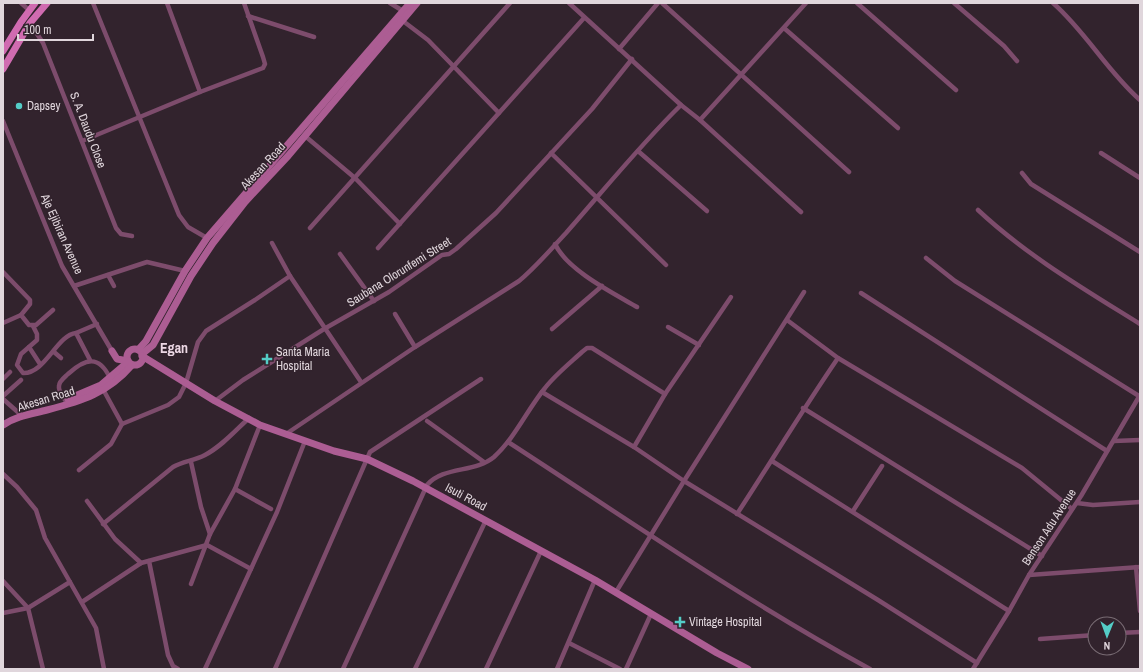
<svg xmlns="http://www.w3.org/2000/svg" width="1143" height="672" viewBox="0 0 1143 672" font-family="'Archivo Narrow',sans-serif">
<rect width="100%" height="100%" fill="#32232d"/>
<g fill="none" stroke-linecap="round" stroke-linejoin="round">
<g stroke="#7d4c6c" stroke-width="4.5">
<path d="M21,3L29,10"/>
<path d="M93,3L179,215L188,227L207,238"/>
<path d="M167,3L200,92"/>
<path d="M390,3L403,11"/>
<path d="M569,3L681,105L700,120L806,3"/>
<path d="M662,3L849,172"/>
<path d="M857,3L956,90"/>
<path d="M954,3L1004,46L1017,61"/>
<path d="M1053,3C1086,32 1107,71 1140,100"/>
<path d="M248,16L314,37"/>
<path d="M403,21L428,40L499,113"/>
<path d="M30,23L43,43L116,228L121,234L132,236"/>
<path d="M784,28L898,128"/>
<path d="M619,49L658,3"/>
<path d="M700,120L801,212"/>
<path d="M3,121L62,266L112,351"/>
<path d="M305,136L355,178L400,224"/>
<path d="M82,141L200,92L263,68L265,64L263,57L244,3"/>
<path d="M638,151L707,211"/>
<path d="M551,153L666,265"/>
<path d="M1101,153L1140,178"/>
<path d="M1022,173L1031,184L1140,252"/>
<path d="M978,210C1026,255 1084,289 1140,324"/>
<path d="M310,228L510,3"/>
<path d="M272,243L290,276L361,382"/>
<path d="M555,244C567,270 613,293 637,307"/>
<path d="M378,248L584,18"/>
<path d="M340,254L374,301"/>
<path d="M926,258L955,281L1139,396"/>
<path d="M3,272L30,300V304L21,315L29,325H36L53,310"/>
<path d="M108,275L114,286"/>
<path d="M74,286L147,262L185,271"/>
<path d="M861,293L1107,451"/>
<path d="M395,314L415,347"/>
<path d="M787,320L838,358L1022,468L1072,509"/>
<path d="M3,323L21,315"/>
<path d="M33,326L37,334V340L21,354L17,365L23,373C45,374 57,335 76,333"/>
<path d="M668,327L699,345"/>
<path d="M552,329L602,286"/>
<path d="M29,347L40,364"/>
<path d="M54,352L61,358"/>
<path d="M90,360L76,333L97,324"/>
<path d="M3,379L10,372"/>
<path d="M104,391L122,424"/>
<path d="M542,392L634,447L684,481L878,600L977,663"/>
<path d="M3,396L21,380"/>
<path d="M3,399L20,414"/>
<path d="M65,400C63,396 58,391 59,386C59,381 65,377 68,374C86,358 99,355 110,378"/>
<path d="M215,401L243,380L324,329L389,292L442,255L449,254L456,249L496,213L592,109L632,59"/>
<path d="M803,408L1042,556"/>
<path d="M427,421L484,462"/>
<path d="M286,434L415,347L519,281C536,267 551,249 566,233C604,190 640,145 681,105"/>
<path d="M1114,441L1140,440"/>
<path d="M508,442C627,519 745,601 870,669"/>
<path d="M634,447L665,394L731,297"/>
<path d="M772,461L1009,611"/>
<path d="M191,462L201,507L210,534"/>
<path d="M79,470L111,444L122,424L168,405L179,397L186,383L198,342L206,331L255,300L290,276"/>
<path d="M3,474L17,487L36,510L45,538L96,628L104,669"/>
<path d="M235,489L271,509"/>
<path d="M87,501L115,539L141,563"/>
<path d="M1077,503L1093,505L1140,502"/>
<path d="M853,511L882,466"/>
<path d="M737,514C771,462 803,409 838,358"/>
<path d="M103,524L173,467C183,461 194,461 205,455C222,446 235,431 249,418"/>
<path d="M149,561L168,655L173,666L178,669"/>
<path d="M1136,567L1140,611"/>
<path d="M1029,575L1140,567"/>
<path d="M3,581L28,608L43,669"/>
<path d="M191,584L210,534L235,489L260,425"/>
<path d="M616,592L684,481L804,292"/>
<path d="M82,602L141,563L207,545L251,569"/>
<path d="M3,613L28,608L70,582"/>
<path d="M1119,633L1140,632"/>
<path d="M1040,639L1095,635"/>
<path d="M569,643L620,669"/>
<path d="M205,669L277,512L305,441"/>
<path d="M275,669L370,452L481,379"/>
<path d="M343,669L427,485C443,466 475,473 494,457C515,438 527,410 545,388C555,375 570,363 582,352L587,348H592L665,394"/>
<path d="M415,669L486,520"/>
<path d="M486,669L541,551"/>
<path d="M557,669L595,580"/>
<path d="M626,669L651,614"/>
<path d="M973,669L1009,611L1029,575L1081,496L1140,395"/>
</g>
<g stroke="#ac5d93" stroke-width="7">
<circle cx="135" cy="357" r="8"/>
<path d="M138,350L146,341L185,271L207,238L410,3"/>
<path d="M112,351L117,359L128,361"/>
<path d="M142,354L153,345L191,276L213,243L245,202L288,156L417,3"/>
<path d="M142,356L215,401L260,425L334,451L367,459L413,481L595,580L717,653L748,669"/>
<path d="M68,399L101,385L128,362"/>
<path d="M3,425C16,416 32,414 47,410C82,401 108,393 132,365"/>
</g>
<g stroke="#d06bb0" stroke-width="7">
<path d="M3,51L21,22L35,3"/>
<path d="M3,69L30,23L47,3"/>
</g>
</g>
<g fill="#54cdc7" stroke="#32232d" stroke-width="1.5">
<circle cx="19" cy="106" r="4"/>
<path d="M265 353h4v4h4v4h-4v4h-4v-4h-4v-4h4z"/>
<path d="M678 616h4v4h4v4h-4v4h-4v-4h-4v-4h4z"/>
</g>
<g text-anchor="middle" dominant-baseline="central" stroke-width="3" stroke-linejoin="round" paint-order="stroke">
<g font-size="12" fill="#e0d6dc" stroke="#32232d" text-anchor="start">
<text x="27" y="106">Dapsey</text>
<text x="276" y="352">Santa Maria<tspan x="276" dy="14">Hospital</tspan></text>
<text x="689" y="622">Vintage Hospital</text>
</g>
<g font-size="12" fill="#e0d6dc" stroke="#32232d">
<text transform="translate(88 130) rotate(69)">S. A. Daudu Close</text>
<text transform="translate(263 166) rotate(-47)">Akesan Road</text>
<text transform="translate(62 234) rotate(66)">Aje Ejibiran Avenue</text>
<text transform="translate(399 272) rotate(-32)">Saubana Olorunfemi Street</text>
<text transform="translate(46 399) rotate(-17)">Akesan Road</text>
<text transform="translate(466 497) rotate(28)">Isuti Road</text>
<text transform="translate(1049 527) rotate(-57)">Benson Adu Avenue</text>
</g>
<g font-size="14" font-weight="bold" fill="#ecd7e4" stroke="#32232d">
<text x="174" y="348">Egan</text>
</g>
</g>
<rect width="1143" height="672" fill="none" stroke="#e0d6dc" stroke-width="8"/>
<g transform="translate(1107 636) rotate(181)"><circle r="19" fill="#32232d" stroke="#786b73"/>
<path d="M0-3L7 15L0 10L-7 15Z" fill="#54cdc7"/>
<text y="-6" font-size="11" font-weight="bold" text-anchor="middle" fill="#e0d6dc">N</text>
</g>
<path d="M18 34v6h75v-6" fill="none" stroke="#e0d6dc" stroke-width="2"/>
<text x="24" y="34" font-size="12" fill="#e0d6dc" stroke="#32232d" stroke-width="3" paint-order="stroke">100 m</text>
</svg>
